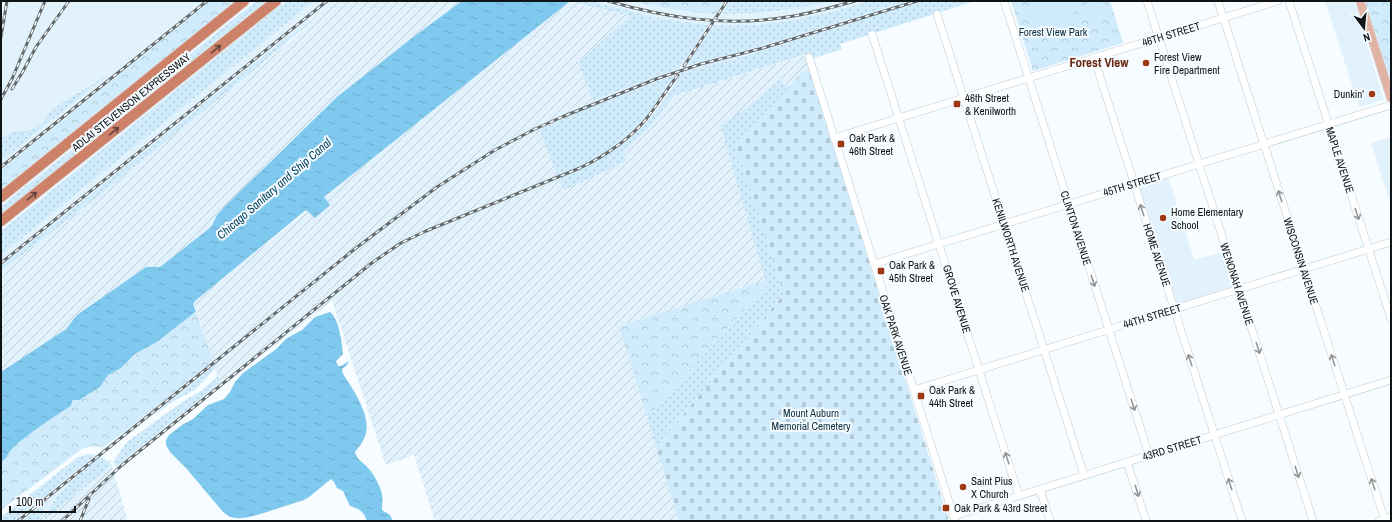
<svg xmlns="http://www.w3.org/2000/svg" width="1392" height="522" viewBox="0 0 1392 522" font-family="'Archivo Narrow',sans-serif">
<defs>
<pattern id="industrial-furrows" width="10" height="10" patternUnits="userSpaceOnUse"><rect width="10" height="10" fill="#e1f2fc"/><path d="M-1 1l2-2M0 10L10 0M9 11l2-2" fill="none" stroke="#c0cfd7"/></pattern>
<pattern id="grass-dots" width="8" height="8" patternUnits="userSpaceOnUse"><rect width="8" height="8" fill="#d0ecfc"/><path d="M2 2h.1M6 6h.1" fill="none" stroke="#b1cad7" stroke-width="1.8" stroke-linecap="round"/></pattern>
<pattern id="forest-crowns" width="20" height="18" patternUnits="userSpaceOnUse"><rect width="20" height="18" fill="#d0ecfc"/><path d="M2 6a3 3 0 1 1 6 0M12 15a3 3 0 1 1 6 0" fill="none" stroke="#b1cad7"/></pattern>
<pattern id="cemetery-stones" width="16" height="16" patternUnits="userSpaceOnUse"><rect width="16" height="16" fill="#d0ecfc"/><path d="M2 7V4a2 2 0 0 1 4 0v3zM10 15v-3a2 2 0 0 1 4 0v3z" fill="#b1cad7"/></pattern>
<pattern id="water-ripples" width="26" height="14" patternUnits="userSpaceOnUse"><rect width="26" height="14" fill="#7fc9ef"/><path d="M2 4q2-2 4 0t4 0M15 11q2-2 4 0t4 0" fill="none" stroke="#6daccc"/></pattern>
</defs>
<rect width="100%" height="100%" fill="#f6fcff"/>
<g fill="#e1f2fc">
<path d="M4,1H210L1,170V161L107,75L92,83L63,102L49,113L43,122L35,128L25,131H15L1,139V22Z"/>
<path d="M314,1H339L281,42L1,266V255Z"/>
<path d="M592,1H634L667,9L696,13L716,14L724,1H731L722,14L740,15L778,12L830,1H868L808,18L788,21L743,26L714,25L687,66L772,43L909,1H922L748,55L682,72L685,67L682,65L708,25L658,18Z"/>
<path d="M1325,1H1354L1384,100L1359,107Z"/>
<path d="M680,68L676,74L595,105L593,101L628,87Z"/>
<path d="M1391,137V206L1371,143Z"/>
<path d="M1168,176L1194,260L1226,251L1238,288L1174,308L1135,186Z"/>
<path d="M213,361L214,365L73,479L59,493L47,511L42,515L48,499L21,521H14Z"/>
<path d="M220,383L221,387L114,474L113,470Z"/>
</g>
<g fill="url(#industrial-furrows)">
<path d="M339,1H462L382,62L304,129L280,151L217,215L211,227L160,267H146L77,315L66,329L1,372V271L91,202L292,40L322,13Z"/>
<path d="M569,1L630,16L578,62L593,101L615,151L622,152L649,128L674,96L804,55L810,71H803L789,88L780,78L757,102L735,116L720,125L766,280L619,326L679,521H435L414,455L386,465L332,301L221,387L196,308L193,304L195,301Z"/>
<path d="M110,460L128,521H35L47,511Z"/>
</g>
<g fill="url(#grass-dots)">
<path d="M256,1H266L84,147L80,146L81,142Z"/>
<path d="M286,1H314L1,255V231Z"/>
<path d="M570,1H592L658,18L708,25L680,68L628,87L593,101L578,62L630,16Z"/>
<path d="M731,1H830C794,10 759,15 721,14Z"/>
<path d="M868,1H909L772,43L686,66L714,25C767,28 818,17 868,1Z"/>
<path d="M922,1H975L840,44L842,49L811,59L809,53L674,96L649,128L622,152L626,161L564,190L559,179C621,155 648,128 682,72L748,55Z"/>
<path d="M322,13L252,72L91,202L1,271V266L281,42Z"/>
<path d="M110,73L1,161V139L15,131H25L35,128L43,122L49,113L63,102Z"/>
<path d="M676,74C667,88 658,102 648,114C624,144 593,162 558,176L539,129L595,105Z"/>
<path d="M780,78L789,88L736,147L784,294L656,447L647,417L767,285L720,125C743,112 762,97 780,78Z"/>
<path d="M76,148L78,150L77,153L1,214V206L60,159L73,149Z"/>
<path d="M214,365L215,369L196,389L172,402L144,422Z"/>
<path d="M218,376L220,383L116,467L113,462L127,442L182,402L201,391Z"/>
<path d="M88,454L96,455L14,521H1V517L78,457Z"/>
<path d="M101,456L105,459L111,466L43,521C56,491 76,476 101,456Z"/>
<path d="M49,499L39,521H21Z"/>
</g>
<g fill="url(#forest-crowns)">
<path d="M210,1H235L1,189V170Z"/>
<path d="M634,1H724L716,14C687,13 661,8 634,1Z"/>
<path d="M1011,1H1110L1123,43L1033,71Z"/>
<path d="M1365,1H1391V81Z"/>
<path d="M766,280L767,285L647,417L619,326Z"/>
<path d="M196,311L213,361L127,430L102,448L96,446L83,448L1,510V462L7,457C8,446 60,413 71,406L72,401L75,400H80L90,393L100,387L108,375L121,368L136,354L157,342Z"/>
</g>
<path fill="url(#cemetery-stones)" d="M803,71H810L949,521H679L656,447L784,294L736,147Z"/>
<g fill="#d0ecfc">
<path d="M1028,1H1070L1080,30C1050,36 1037,32 1028,1Z"/>
<path d="M1095,1H1103L1107,13L1089,19L1085,4Z"/>
</g>
<g fill="url(#water-ripples)">
<path d="M462,1H570L324,197L330,205L315,218L306,210L195,301L193,304L196,311L194,313L157,342L135,354L121,368L108,375L100,387L90,393L80,400H74L72,401L71,406C60,413 8,446 7,457L1,462V372L66,329L77,315L146,267H160L211,227L217,215L228,203L337,97L412,38Z"/>
<path d="M330,312C339,318 342,343 343,354L336,361L338,366H341L349,361L347,365L342,369C342,374 346,378 349,383C357,396 370,417 366,433C364,441 359,447 355,452C357,461 364,462 369,469C375,476 380,486 382,494C383,499 382,505 382,510L390,515L393,521H367C363,510 359,509 350,506L343,491L337,488L334,482L331,479L309,497L304,500C290,504 248,520 237,518C231,518 227,515 223,512L186,468L170,452L166,445V440L169,435L182,425L193,419L208,405L224,399L230,392L235,382L243,373L275,350L287,338L302,330L315,317Z"/>
</g>
<g fill="none" stroke-linecap="round" stroke-linejoin="round">
<g stroke="#bfcdd5" stroke-width="8">
<g id="minor">
<path d="M1004,1L1149,455"/>
<path d="M1147,1L1313,521"/>
<path d="M1218,1L1385,521"/>
<path d="M1289,1L1391,319"/>
<path d="M937,14L1084,475"/>
<path d="M872,34L1019,496"/>
<path d="M809,57L955,521"/>
<path d="M1094,58L1242,521"/>
<path d="M834,138L1278,1"/>
<path d="M874,264L1391,105"/>
<path d="M914,390L1391,242"/>
<path d="M1127,462L1146,521"/>
<path d="M1040,489L1050,521"/>
<path d="M954,516L1391,380"/>
<path d="M1379,521L1391,517"/>
</g>
</g>
<g stroke="#d9d9da" stroke-width="10">
<path id="major" d="M1360,1L1391,98"/>
</g>
<g stroke="#d9d9da" stroke-width="12">
<g id="highway">
<path d="M1,197L244,1"/>
<path d="M1,221L276,1"/>
</g>
</g>
<use href="#minor" stroke="#fff" stroke-width="7"/>
<use href="#major" stroke="#e1b3a5" stroke-width="8"/>
<use href="#highway" stroke="#cd8169" stroke-width="10"/>
<g stroke="#646a6c" stroke-width="3">
<g id="rail">
<path d="M608,1C667,18 726,27 787,17C810,14 833,7 855,1"/>
<path d="M1,37L7,1"/>
<path d="M684,66L727,1"/>
<path d="M12,89L22,73L36,47L69,1"/>
<path d="M1,99L12,79L45,1"/>
<path d="M1,167L207,1"/>
<path d="M1,263L327,1"/>
<path d="M18,521L356,248L437,187L495,150L535,129L562,117L656,79L701,64L763,48L917,1"/>
<path d="M62,521L121,466L373,262L401,243L426,231L580,168C605,156 629,140 647,118C658,104 667,89 678,75"/>
<path d="M80,521L89,499"/>
</g>
</g>
<use href="#rail" stroke="#f6fcff" stroke-width="1.5" stroke-dasharray="4.5" stroke-linecap="butt"/>
</g>
<defs><path id="oneway-shaft" d="M-6 0H5M1.5-3L5.5 0L1.5 3" fill="none" stroke-width="1.6" stroke-linecap="round" stroke-linejoin="round"/></defs>
<g stroke="#64453b">
<use href="#oneway-shaft" transform="translate(216 49) rotate(-39)"/>
<use href="#oneway-shaft" transform="translate(114 131) rotate(-39)"/>
<use href="#oneway-shaft" transform="translate(32 196) rotate(-39)"/>
</g>
<g stroke="#939596">
<use href="#oneway-shaft" transform="translate(1280 196) rotate(-108)"/>
<use href="#oneway-shaft" transform="translate(1142 210) rotate(-108)"/>
<use href="#oneway-shaft" transform="translate(1357 214) rotate(72)"/>
<use href="#oneway-shaft" transform="translate(1093 281) rotate(72)"/>
<use href="#oneway-shaft" transform="translate(1258 348) rotate(72)"/>
<use href="#oneway-shaft" transform="translate(1190 360) rotate(-108)"/>
<use href="#oneway-shaft" transform="translate(1333 360) rotate(-108)"/>
<use href="#oneway-shaft" transform="translate(1133 405) rotate(72)"/>
<use href="#oneway-shaft" transform="translate(1007 458) rotate(-108)"/>
<use href="#oneway-shaft" transform="translate(1297 472) rotate(72)"/>
<use href="#oneway-shaft" transform="translate(1230 484) rotate(-108)"/>
<use href="#oneway-shaft" transform="translate(1373 484) rotate(-108)"/>
<use href="#oneway-shaft" transform="translate(1137 491) rotate(73)"/>
</g>
<g fill="#9e3813" stroke="#f6fcff" stroke-width="1.5">
<circle cx="1146" cy="63" r="4"/>
<circle cx="1372" cy="94" r="4"/>
<rect x="953" y="100" width="8" height="8" rx="2"/>
<rect x="837" y="140" width="8" height="8" rx="2"/>
<circle cx="1163" cy="218" r="4"/>
<rect x="877" y="267" width="8" height="8" rx="2"/>
<rect x="917" y="392" width="8" height="8" rx="2"/>
<circle cx="963" cy="487" r="4"/>
<rect x="942" y="504" width="8" height="8" rx="2"/>
</g>
<g text-anchor="middle" dominant-baseline="central" stroke-width="4" stroke-linejoin="round" paint-order="stroke">
<g font-size="11" fill="#0e3040" stroke="#f6fcff">
<text x="1053" y="32">Forest View Park</text>
<text x="811" y="413">Mount Auburn<tspan x="811" dy="13">Memorial Cemetery</tspan></text>
</g>
<g font-size="11" fill="#0f1416" stroke="#f6fcff">
<text transform="translate(1171 34) rotate(-17)">46TH STREET</text>
<text transform="translate(131 102) rotate(-39)">ADLAI STEVENSON EXPRESSWAY</text>
<text transform="translate(1340 160) rotate(72)">MAPLE AVENUE</text>
<text transform="translate(1132 184) rotate(-17)">45TH STREET</text>
<text transform="translate(1076 228) rotate(72)">CLINTON AVENUE</text>
<text transform="translate(1011 245) rotate(72)">KENILWORTH AVENUE</text>
<text transform="translate(1157 255) rotate(72)">HOME AVENUE</text>
<text transform="translate(1301 261) rotate(72)">WISCONSIN AVENUE</text>
<text transform="translate(1237 284) rotate(72)">WENONAH AVENUE</text>
<text transform="translate(957 299) rotate(73)">GROVE AVENUE</text>
<text transform="translate(1152 316) rotate(-17)">44TH STREET</text>
<text transform="translate(896 335) rotate(72)">OAK PARK AVENUE</text>
<text transform="translate(1172 448) rotate(-17)">43RD STREET</text>
</g>
<g font-size="11" fill="#0f1416" stroke="#f6fcff" text-anchor="start">
<text x="1154" y="57">Forest View<tspan x="1154" dy="13">Fire Department</tspan></text>
<text x="1364" y="94" text-anchor="end">Dunkin'</text>
<text x="965" y="98">46th Street<tspan x="965" dy="13">&amp; Kenilworth</tspan></text>
<text x="849" y="138">Oak Park &amp;<tspan x="849" dy="13">46th Street</tspan></text>
<text x="1171" y="212">Home Elementary<tspan x="1171" dy="13">School</tspan></text>
<text x="889" y="265">Oak Park &amp;<tspan x="889" dy="13">45th Street</tspan></text>
<text x="929" y="390">Oak Park &amp;<tspan x="929" dy="13">44th Street</tspan></text>
<text x="971" y="481">Saint Pius<tspan x="971" dy="13">X Church</tspan></text>
<text x="954" y="508">Oak Park &amp; 43rd Street</text>
</g>
<g font-size="12" font-style="italic" fill="#00415a" stroke="#f6fcff">
<text transform="translate(274 189) rotate(-41)">Chicago Sanitary and Ship Canal</text>
</g>
<g font-size="13" font-weight="bold" fill="#6a2812" stroke="#f6fcff">
<text x="1099" y="62">Forest View</text>
</g>
</g>
<rect width="1392" height="522" fill="none" stroke="#0f1416" stroke-width="4"/>
<g transform="translate(1364 28) rotate(164)" stroke="#f6fcff" stroke-width="3" paint-order="stroke">
<path d="M0-3L7 15L0 10L-7 15Z" fill="#0f1416"/>
<text y="-6" font-size="11" font-weight="bold" text-anchor="middle" fill="#0f1416">N</text>
</g>
<path d="M10 506v6h65v-6" fill="none" stroke="#0f1416" stroke-width="2"/>
<text x="16" y="506" font-size="12" fill="#0f1416" stroke="#f6fcff" stroke-width="3" paint-order="stroke">100 m</text>
</svg>
